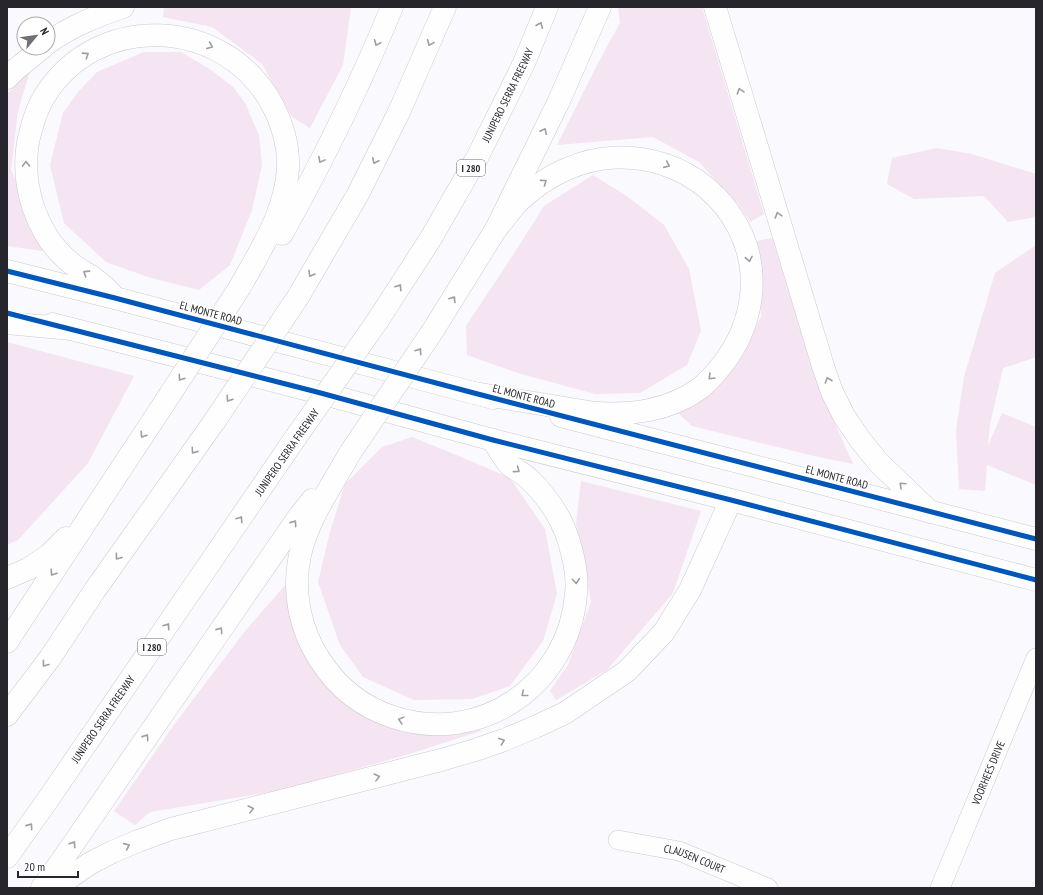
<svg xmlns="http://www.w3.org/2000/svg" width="1043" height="895" viewBox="0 0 1043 895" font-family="'PT Sans Narrow',sans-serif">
<rect width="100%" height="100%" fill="#faf9fd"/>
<g fill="#f5e4f1">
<path d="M164,7H351L343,65L310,128L292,117L262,64L212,27L163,17Z"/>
<path d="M618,7H702L764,214L750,222L739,205L699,162L653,137L557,145L598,63L620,23Z"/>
<path d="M144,52H181L211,70L233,87L245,103L259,135L262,165L252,210L230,265L199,290L151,278L106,262L64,223L50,165L63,113L78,92L97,72Z"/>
<path d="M30,71L18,111L11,170L42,238L43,251L7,246V94Z"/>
<path d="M936,148L972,154L1036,174V217L1008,222L984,196L914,199L887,184L892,158Z"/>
<path d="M593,175L628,197L664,225L689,269L701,331L687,365L640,393L595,394L521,374L467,355L466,326L506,266L544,206Z"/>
<path d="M772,238L817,383L853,464L814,456L692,426L678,413L737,360L761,317L757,241Z"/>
<path d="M1036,245V355L1034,358L1003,368L990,424L988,446L1002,413L1036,427V485L987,465L985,491L959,489L956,430L964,377L995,273Z"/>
<path d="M7,342L134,376L88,463L18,540L7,545Z"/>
<path d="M412,437L459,456L510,478L545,529L557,594L543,641L510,686L472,699L414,700L363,677L340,645L318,582L330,532L345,484L382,447Z"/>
<path d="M581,481L701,511L673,593L607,670L556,700L550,691L568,665L591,602L576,524Z"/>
<path d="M288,582L345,701L378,724L409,731L484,730L409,754L283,790L150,812L135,825L114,811L176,722L246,630Z"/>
</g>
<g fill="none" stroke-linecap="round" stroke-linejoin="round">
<g stroke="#cbcacf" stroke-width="20">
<g id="street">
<path id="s1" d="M618,840L679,851L768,888"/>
<path id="s2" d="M940,888L1036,658"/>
</g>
</g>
<g stroke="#cbcacf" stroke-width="23">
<g id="secondary">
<path d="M7,271L115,298L493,398"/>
<path d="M52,324L317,392L493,440L731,500L1036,580"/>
<path d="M561,416L1036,539"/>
</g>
</g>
<g stroke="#cbcacf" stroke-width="23">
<g id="highway">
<path d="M715,7L823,366L832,392L844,416L861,441L879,463L930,512"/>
<path d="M48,43C71,26 97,16 123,7"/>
<path d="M7,78L16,69L42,48"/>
<path d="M282,234C323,160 360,85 392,7"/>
<path d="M298,297L358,194L399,112L445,7"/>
<path d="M115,298C110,292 104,285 97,281C92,276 85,273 79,269C66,260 53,247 45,233C27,202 21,164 31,130C34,118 38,107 44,97C96,11 224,16 272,104C282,123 289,146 288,169C285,213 261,249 240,287"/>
<path id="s3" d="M378,320L431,238L478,156L524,63L547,7"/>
<path d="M7,323L71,329"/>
<path d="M432,332L496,229L558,103L600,7"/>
<path d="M474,393L595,413C632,415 668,411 699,389C707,383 715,374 722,365C753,326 762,272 738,227C706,165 629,141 567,169C550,176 530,190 517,203C510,211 503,221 496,229"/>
<path d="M350,453C332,485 308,519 300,555C292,591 300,630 320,660C338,688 362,707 393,717C480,746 569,685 576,594C578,577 574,558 569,542C562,518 546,495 528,478C522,472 512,469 507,462C502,455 497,447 493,440"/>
<path d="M7,578L28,569L49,555L66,538"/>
<path d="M7,642L165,402"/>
<path d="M7,715L50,658L95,590L216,419"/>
<path id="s4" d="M7,857L49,798L296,437"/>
<path d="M42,888L69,878L89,864L112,852L138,841L171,829L441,760L472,751L504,740L535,727L565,713L627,671L664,632L690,590L731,500"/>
<path d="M42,888L58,866L300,515L312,500"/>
</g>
</g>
<use href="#street" stroke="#fefeff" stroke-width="19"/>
<use href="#secondary" stroke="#fefeff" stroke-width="22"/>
<use href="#highway" stroke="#fefeff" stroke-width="22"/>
<g stroke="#cbcacf" stroke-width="23" stroke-linecap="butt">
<g id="highway-bridge">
<path d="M165,402L240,287"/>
<path d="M216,419L298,297"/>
<path d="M296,437L378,320"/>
<path d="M350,453L432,332"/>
</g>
</g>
<use href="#highway-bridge" stroke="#fefeff" stroke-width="22"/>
<g stroke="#fff" stroke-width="8">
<g id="cycleway">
<path d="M7,271L115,298L474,393L1036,539"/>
<path d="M7,313L317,392L493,440L731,500L1036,580"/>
</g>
</g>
<use href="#cycleway" stroke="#0057b8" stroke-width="5"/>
</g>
<defs><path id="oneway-chevron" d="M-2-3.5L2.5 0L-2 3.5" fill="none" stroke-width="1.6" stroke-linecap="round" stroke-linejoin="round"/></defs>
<g stroke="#9e9da0">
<use href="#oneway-chevron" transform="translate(540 25) rotate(-67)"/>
<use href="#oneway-chevron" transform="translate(377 43) rotate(114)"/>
<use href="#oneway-chevron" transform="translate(430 43) rotate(114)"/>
<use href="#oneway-chevron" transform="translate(210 46) rotate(23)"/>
<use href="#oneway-chevron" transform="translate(86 55) rotate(-33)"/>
<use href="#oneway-chevron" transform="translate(740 91) rotate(-107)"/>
<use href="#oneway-chevron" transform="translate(544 131) rotate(-64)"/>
<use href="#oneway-chevron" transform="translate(321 160) rotate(118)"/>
<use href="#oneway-chevron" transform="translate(375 161) rotate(116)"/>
<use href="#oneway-chevron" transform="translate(26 164) rotate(-91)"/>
<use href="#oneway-chevron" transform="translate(667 165) rotate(24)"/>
<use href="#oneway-chevron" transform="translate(544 182) rotate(-36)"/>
<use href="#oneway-chevron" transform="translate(778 215) rotate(-107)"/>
<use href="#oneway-chevron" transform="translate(749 259) rotate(80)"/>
<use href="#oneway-chevron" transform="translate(86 273) rotate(-147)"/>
<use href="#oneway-chevron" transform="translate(311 274) rotate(120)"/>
<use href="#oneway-chevron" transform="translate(399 287) rotate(-57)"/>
<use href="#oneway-chevron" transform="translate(453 299) rotate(-58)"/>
<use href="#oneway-chevron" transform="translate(419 351) rotate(-56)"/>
<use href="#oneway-chevron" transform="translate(711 377) rotate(135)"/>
<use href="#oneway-chevron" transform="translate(181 378) rotate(124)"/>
<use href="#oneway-chevron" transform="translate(828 380) rotate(-109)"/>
<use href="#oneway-chevron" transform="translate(229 399) rotate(123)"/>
<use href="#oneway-chevron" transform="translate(143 435) rotate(123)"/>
<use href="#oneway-chevron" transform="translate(194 451) rotate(125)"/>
<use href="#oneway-chevron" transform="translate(517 470) rotate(37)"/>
<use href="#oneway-chevron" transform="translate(902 485) rotate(-137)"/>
<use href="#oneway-chevron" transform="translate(240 519) rotate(-56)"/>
<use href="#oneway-chevron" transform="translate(294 523) rotate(-55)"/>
<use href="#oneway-chevron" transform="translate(118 557) rotate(126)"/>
<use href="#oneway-chevron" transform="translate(53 573) rotate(124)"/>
<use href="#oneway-chevron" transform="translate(576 581) rotate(86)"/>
<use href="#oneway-chevron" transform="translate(167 626) rotate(-56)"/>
<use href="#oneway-chevron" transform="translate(220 630) rotate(-55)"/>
<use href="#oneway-chevron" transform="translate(45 664) rotate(127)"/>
<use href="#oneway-chevron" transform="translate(524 694) rotate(141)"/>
<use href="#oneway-chevron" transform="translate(401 720) rotate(-165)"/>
<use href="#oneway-chevron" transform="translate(146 737) rotate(-55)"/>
<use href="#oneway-chevron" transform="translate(502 741) rotate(-20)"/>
<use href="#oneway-chevron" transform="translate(377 777) rotate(-14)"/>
<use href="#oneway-chevron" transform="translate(251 809) rotate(-14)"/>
<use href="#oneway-chevron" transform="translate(30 826) rotate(-55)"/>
<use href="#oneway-chevron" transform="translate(73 844) rotate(-56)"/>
<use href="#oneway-chevron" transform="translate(127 846) rotate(-24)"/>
</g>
<g text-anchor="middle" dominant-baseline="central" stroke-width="3.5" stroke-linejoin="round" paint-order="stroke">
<g fill="#fff" stroke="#68676c" stroke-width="1">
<rect x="457" y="160" width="28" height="16" rx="3"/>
<rect x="138" y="639" width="28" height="16" rx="3"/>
</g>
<g font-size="10" font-weight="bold" fill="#28262d">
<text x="471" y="168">I 280</text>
<text x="152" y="647">I 280</text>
</g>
<g font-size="11" fill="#28262d" stroke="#fff">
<text stroke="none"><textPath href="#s3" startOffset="260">JUNIPERO SERRA FREEWAY</textPath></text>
<text transform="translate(211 313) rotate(15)">EL MONTE ROAD</text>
<text transform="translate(524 396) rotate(15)">EL MONTE ROAD</text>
<text transform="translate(287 452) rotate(-55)">JUNIPERO SERRA FREEWAY</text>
<text transform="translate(837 477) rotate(15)">EL MONTE ROAD</text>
<text stroke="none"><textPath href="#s4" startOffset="168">JUNIPERO SERRA FREEWAY</textPath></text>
<text stroke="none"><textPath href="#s2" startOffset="125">VOORHEES DRIVE</textPath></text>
<text stroke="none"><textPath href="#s1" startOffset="79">CLAUSEN COURT</textPath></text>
</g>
</g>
<rect width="1043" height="895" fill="none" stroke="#28262d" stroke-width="16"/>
<g transform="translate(36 36) rotate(61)"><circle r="19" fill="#ffffff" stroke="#a9a8ab"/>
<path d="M0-3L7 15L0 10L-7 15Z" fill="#727076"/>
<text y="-6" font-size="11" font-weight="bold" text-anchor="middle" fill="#28262d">N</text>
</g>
<path d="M18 871v6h60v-6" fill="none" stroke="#28262d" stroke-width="2"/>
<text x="24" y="871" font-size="12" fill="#28262d" stroke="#ffffff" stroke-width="3" paint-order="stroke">20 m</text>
</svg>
